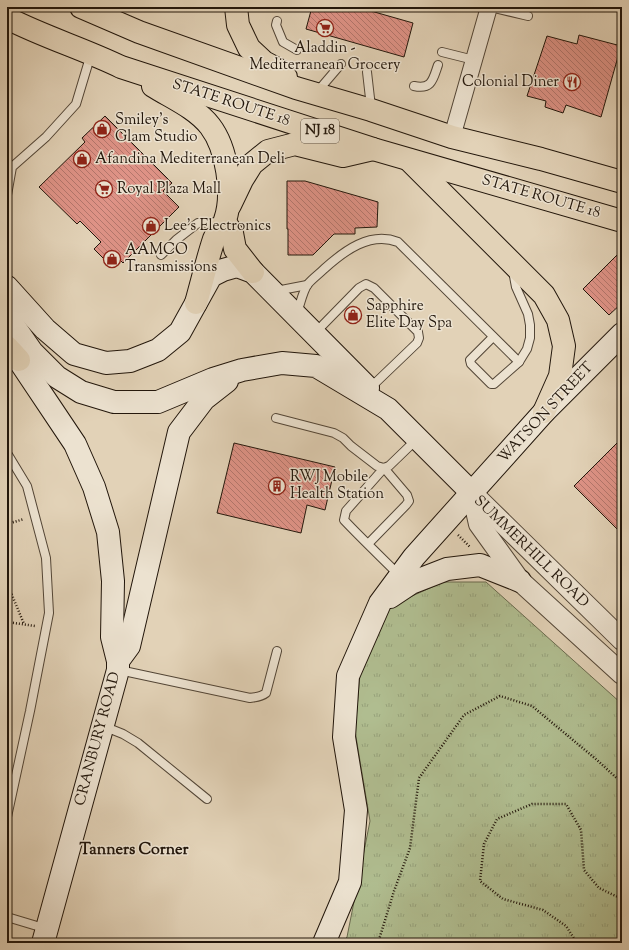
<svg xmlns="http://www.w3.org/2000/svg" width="629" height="950" viewBox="0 0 629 950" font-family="'Sorts Mill Goudy',serif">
<defs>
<pattern id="grass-tufts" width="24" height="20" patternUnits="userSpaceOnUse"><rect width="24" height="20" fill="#b0bd90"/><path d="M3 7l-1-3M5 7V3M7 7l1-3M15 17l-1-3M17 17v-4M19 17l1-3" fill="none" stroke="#97a27b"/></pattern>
<pattern id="building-back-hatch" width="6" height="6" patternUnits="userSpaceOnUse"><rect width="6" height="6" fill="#df9387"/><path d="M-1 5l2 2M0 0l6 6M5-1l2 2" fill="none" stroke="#b4776d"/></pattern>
</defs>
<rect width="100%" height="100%" fill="#e2d2b7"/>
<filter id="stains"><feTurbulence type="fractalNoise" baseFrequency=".005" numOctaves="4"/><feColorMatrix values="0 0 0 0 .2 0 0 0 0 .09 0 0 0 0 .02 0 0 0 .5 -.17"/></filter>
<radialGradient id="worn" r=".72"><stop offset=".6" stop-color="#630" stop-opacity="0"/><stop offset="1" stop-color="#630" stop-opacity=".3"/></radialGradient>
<path fill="url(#grass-tufts)" stroke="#696a4e" d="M443,582H486L622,704V943H343L347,937L370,821L355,731L360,674L388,607Z"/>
<g fill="url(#building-back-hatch)" stroke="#22160b">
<path d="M312,7H357L413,23L404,57L306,29Z"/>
<path d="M579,35L621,46L601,117L566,105L563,113L545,107L546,101L527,96L547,36L577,44Z"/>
<path d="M105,116L172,183L163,191L179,207L123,263L120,260L112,267L94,249L101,242L80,221L77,224L39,187L85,142L82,138Z"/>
<path d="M287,181H305L378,202L377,227L355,228V234H334L313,255H288V229H287Z"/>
<path d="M622,250V303L609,315L583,289Z"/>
<path d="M622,438V534L574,486Z"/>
<path d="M234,443L335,467L325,510L307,505L301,533L217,513Z"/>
</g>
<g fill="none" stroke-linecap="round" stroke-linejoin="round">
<g stroke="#524536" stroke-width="10">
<g id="service">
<path d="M490,7L528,16"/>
<path d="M277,21L276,25L283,42L297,50"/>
<path d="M442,52L474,60"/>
<path d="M367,72L371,107"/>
<path d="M414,86C432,90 433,79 438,65"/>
<path d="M317,92L341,64"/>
<path d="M7,195L12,167L46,137L76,104L91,54"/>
<path d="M161,255L176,240L198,223L222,222"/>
<path d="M276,291L307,285"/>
<path d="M297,313C300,305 303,290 308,284C312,279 319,274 324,269C344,251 370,231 398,242L519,362"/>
<path d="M315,333L359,288L366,284L374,288L418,332L419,338L417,343L369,389"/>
<path d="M493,337L470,360L471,364L491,384H494L519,362L527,349L530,338V325L528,314L516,287L513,271"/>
<path d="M276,418L334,433L343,438L351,446L377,466L384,468L389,466L417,439"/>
<path d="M7,453L27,486L46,558L49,613L30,711L7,817"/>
<path d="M368,544L406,505L409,501L407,495L384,468L346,511L344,520C362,539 381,557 399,575"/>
<path d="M119,670L250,698C256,697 261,697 266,693L277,651"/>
<path d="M103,726L123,734L138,743L207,799"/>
<path d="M7,917L47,929"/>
</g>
</g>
<g stroke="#524536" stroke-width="18">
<path id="minor" d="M452,137L489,7"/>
</g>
<g stroke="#524536" stroke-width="22">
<g id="tertiary">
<path d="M472,493L479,524L520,581L622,674"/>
<path d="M472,493L622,640"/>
</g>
</g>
<g stroke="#22160b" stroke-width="24">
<g id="secondary">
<path d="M7,287L45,329L74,354L106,363L130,361L158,350L180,332L211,276L223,270L237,266L253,272L368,388"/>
<path d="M7,316L32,352L57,377L81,392L114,402H158L213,379L242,370L282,363L316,366L388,409L472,493"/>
<path d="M8,344L75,444L94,487L108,532L113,581L112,637L118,661V670L43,943"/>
<path d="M390,597L411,583L447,569L480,565L520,581"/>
<path d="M118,661L129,646L179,432L204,399L227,381"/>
<path d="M324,943L350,882L356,810L344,737L348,676L380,603L414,557L544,412L622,334"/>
</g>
</g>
<g stroke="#22160b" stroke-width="24">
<g id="trunk">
<path d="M81,7L139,32L296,88L371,110L452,137L541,159L622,182"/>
<path d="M236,7L238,25L249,48L264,62L281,71L286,77"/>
<path d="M7,18C44,37 84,49 121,67L373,149L622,221"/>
<path d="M153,86C172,98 196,108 210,126C227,148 234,194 225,220C223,227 217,232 214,239C207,260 202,282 196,303"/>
<path d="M409,160L544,295L558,320L564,346L560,376L544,412"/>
<path d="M230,205L242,180L252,164L268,151L295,144L343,156L373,149"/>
<path d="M225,222L232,233L235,249L253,272"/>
<path d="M7,347L19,360"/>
</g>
</g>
<g stroke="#22160b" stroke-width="2.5" stroke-dasharray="1 2" stroke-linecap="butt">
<path d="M7,524L24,519"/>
<path d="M458,535L470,547"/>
<path d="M7,583L24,624"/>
<path d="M7,622L35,626"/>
<path d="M378,943L394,891L410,848L419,778L464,715L500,696L532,706L597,760L622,783"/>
<path d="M577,943L566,926L543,910L503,899L480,881L484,844L497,819L532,804H566L581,830L584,870L599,888L622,899"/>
</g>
<use href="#service" stroke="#ece2d0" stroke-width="8"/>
<use href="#minor" stroke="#ece2d0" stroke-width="16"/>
<use href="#tertiary" stroke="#ece2d0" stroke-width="20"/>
<use href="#secondary" stroke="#ece2d0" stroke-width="22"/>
<use href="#trunk" stroke="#e2d2b7" stroke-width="22"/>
</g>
<defs>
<g id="supermarket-ring" transform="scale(0.9)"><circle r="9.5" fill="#ece2d0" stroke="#8f2418" stroke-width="1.5"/><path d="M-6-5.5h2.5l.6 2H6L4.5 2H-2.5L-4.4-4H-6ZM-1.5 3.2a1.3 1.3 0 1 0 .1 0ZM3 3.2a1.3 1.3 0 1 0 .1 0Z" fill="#8f2418"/></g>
<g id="restaurant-ring" transform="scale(0.9)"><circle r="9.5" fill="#ece2d0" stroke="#8f2418" stroke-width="1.5"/><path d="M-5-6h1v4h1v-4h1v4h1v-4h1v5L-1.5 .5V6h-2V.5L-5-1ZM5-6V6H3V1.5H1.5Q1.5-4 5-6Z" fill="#8f2418"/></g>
<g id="shop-ring" transform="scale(0.9)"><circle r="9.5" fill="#ece2d0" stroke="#8f2418" stroke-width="1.5"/><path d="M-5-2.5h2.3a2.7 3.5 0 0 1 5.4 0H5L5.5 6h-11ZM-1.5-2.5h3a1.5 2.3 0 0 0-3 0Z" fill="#8f2418"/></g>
<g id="building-ring" transform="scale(0.9)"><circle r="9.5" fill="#ece2d0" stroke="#8f2418" stroke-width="1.5"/><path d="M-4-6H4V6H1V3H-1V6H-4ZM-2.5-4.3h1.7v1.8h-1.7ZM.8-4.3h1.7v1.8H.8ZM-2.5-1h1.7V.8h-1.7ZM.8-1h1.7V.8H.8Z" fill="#8f2418"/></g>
</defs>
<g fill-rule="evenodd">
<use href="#supermarket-ring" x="325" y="28"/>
<use href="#restaurant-ring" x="572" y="82"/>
<use href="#shop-ring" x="102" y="129"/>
<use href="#shop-ring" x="82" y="159"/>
<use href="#supermarket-ring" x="104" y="189"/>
<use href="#shop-ring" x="151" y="226"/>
<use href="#shop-ring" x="112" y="259"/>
<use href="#shop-ring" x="353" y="315"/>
<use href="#building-ring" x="277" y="486"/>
</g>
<g text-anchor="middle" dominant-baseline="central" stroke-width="3" stroke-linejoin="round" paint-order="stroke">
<rect fill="#ece2d0" stroke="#5f5346" stroke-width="1" x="301" y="119" width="38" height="24" rx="3"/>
<g font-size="14" font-weight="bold" fill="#22160b">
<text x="320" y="131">NJ 18</text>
</g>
<g font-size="15" fill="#22160b" stroke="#ece2d0" text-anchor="start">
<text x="325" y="48" text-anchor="middle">Aladdin -<tspan x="325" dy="17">Mediterranean Grocery</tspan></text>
<text x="559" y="82" text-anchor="end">Colonial Diner</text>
<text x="115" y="120">Smiley's<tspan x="115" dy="17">Glam Studio</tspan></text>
<text x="95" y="159">Afandina Mediterranean Deli</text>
<text x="117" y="189">Royal Plaza Mall</text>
<text x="164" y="226">Lee's Electronics</text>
<text x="125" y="250">AAMCO<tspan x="125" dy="17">Transmissions</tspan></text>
<text x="366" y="306">Sapphire<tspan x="366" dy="17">Elite Day Spa</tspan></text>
<text x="290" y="477">RWJ Mobile<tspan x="290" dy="17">Health Station</tspan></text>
</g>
<g font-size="15" fill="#22160b" stroke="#ece2d0">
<text transform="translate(231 103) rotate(18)">STATE ROUTE 18</text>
<text transform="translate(541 197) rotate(16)">STATE ROUTE 18</text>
<text transform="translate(546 413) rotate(-47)">WATSON STREET</text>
<text transform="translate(531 552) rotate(44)">SUMMERHILL ROAD</text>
<text transform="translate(98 739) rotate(-75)">CRANBURY ROAD</text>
</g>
<g font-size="16" font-weight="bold" fill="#22160b" stroke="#ece2d0">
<text x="134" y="850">Tanners Corner</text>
</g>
</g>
<rect width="629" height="950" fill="none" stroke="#e2d2b7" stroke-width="24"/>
<rect x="8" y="8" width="613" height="934" fill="none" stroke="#22160b" stroke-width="2"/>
<rect x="12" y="12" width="605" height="926" fill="none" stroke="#22160b"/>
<rect width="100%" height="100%" filter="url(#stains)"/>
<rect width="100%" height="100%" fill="url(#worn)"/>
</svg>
